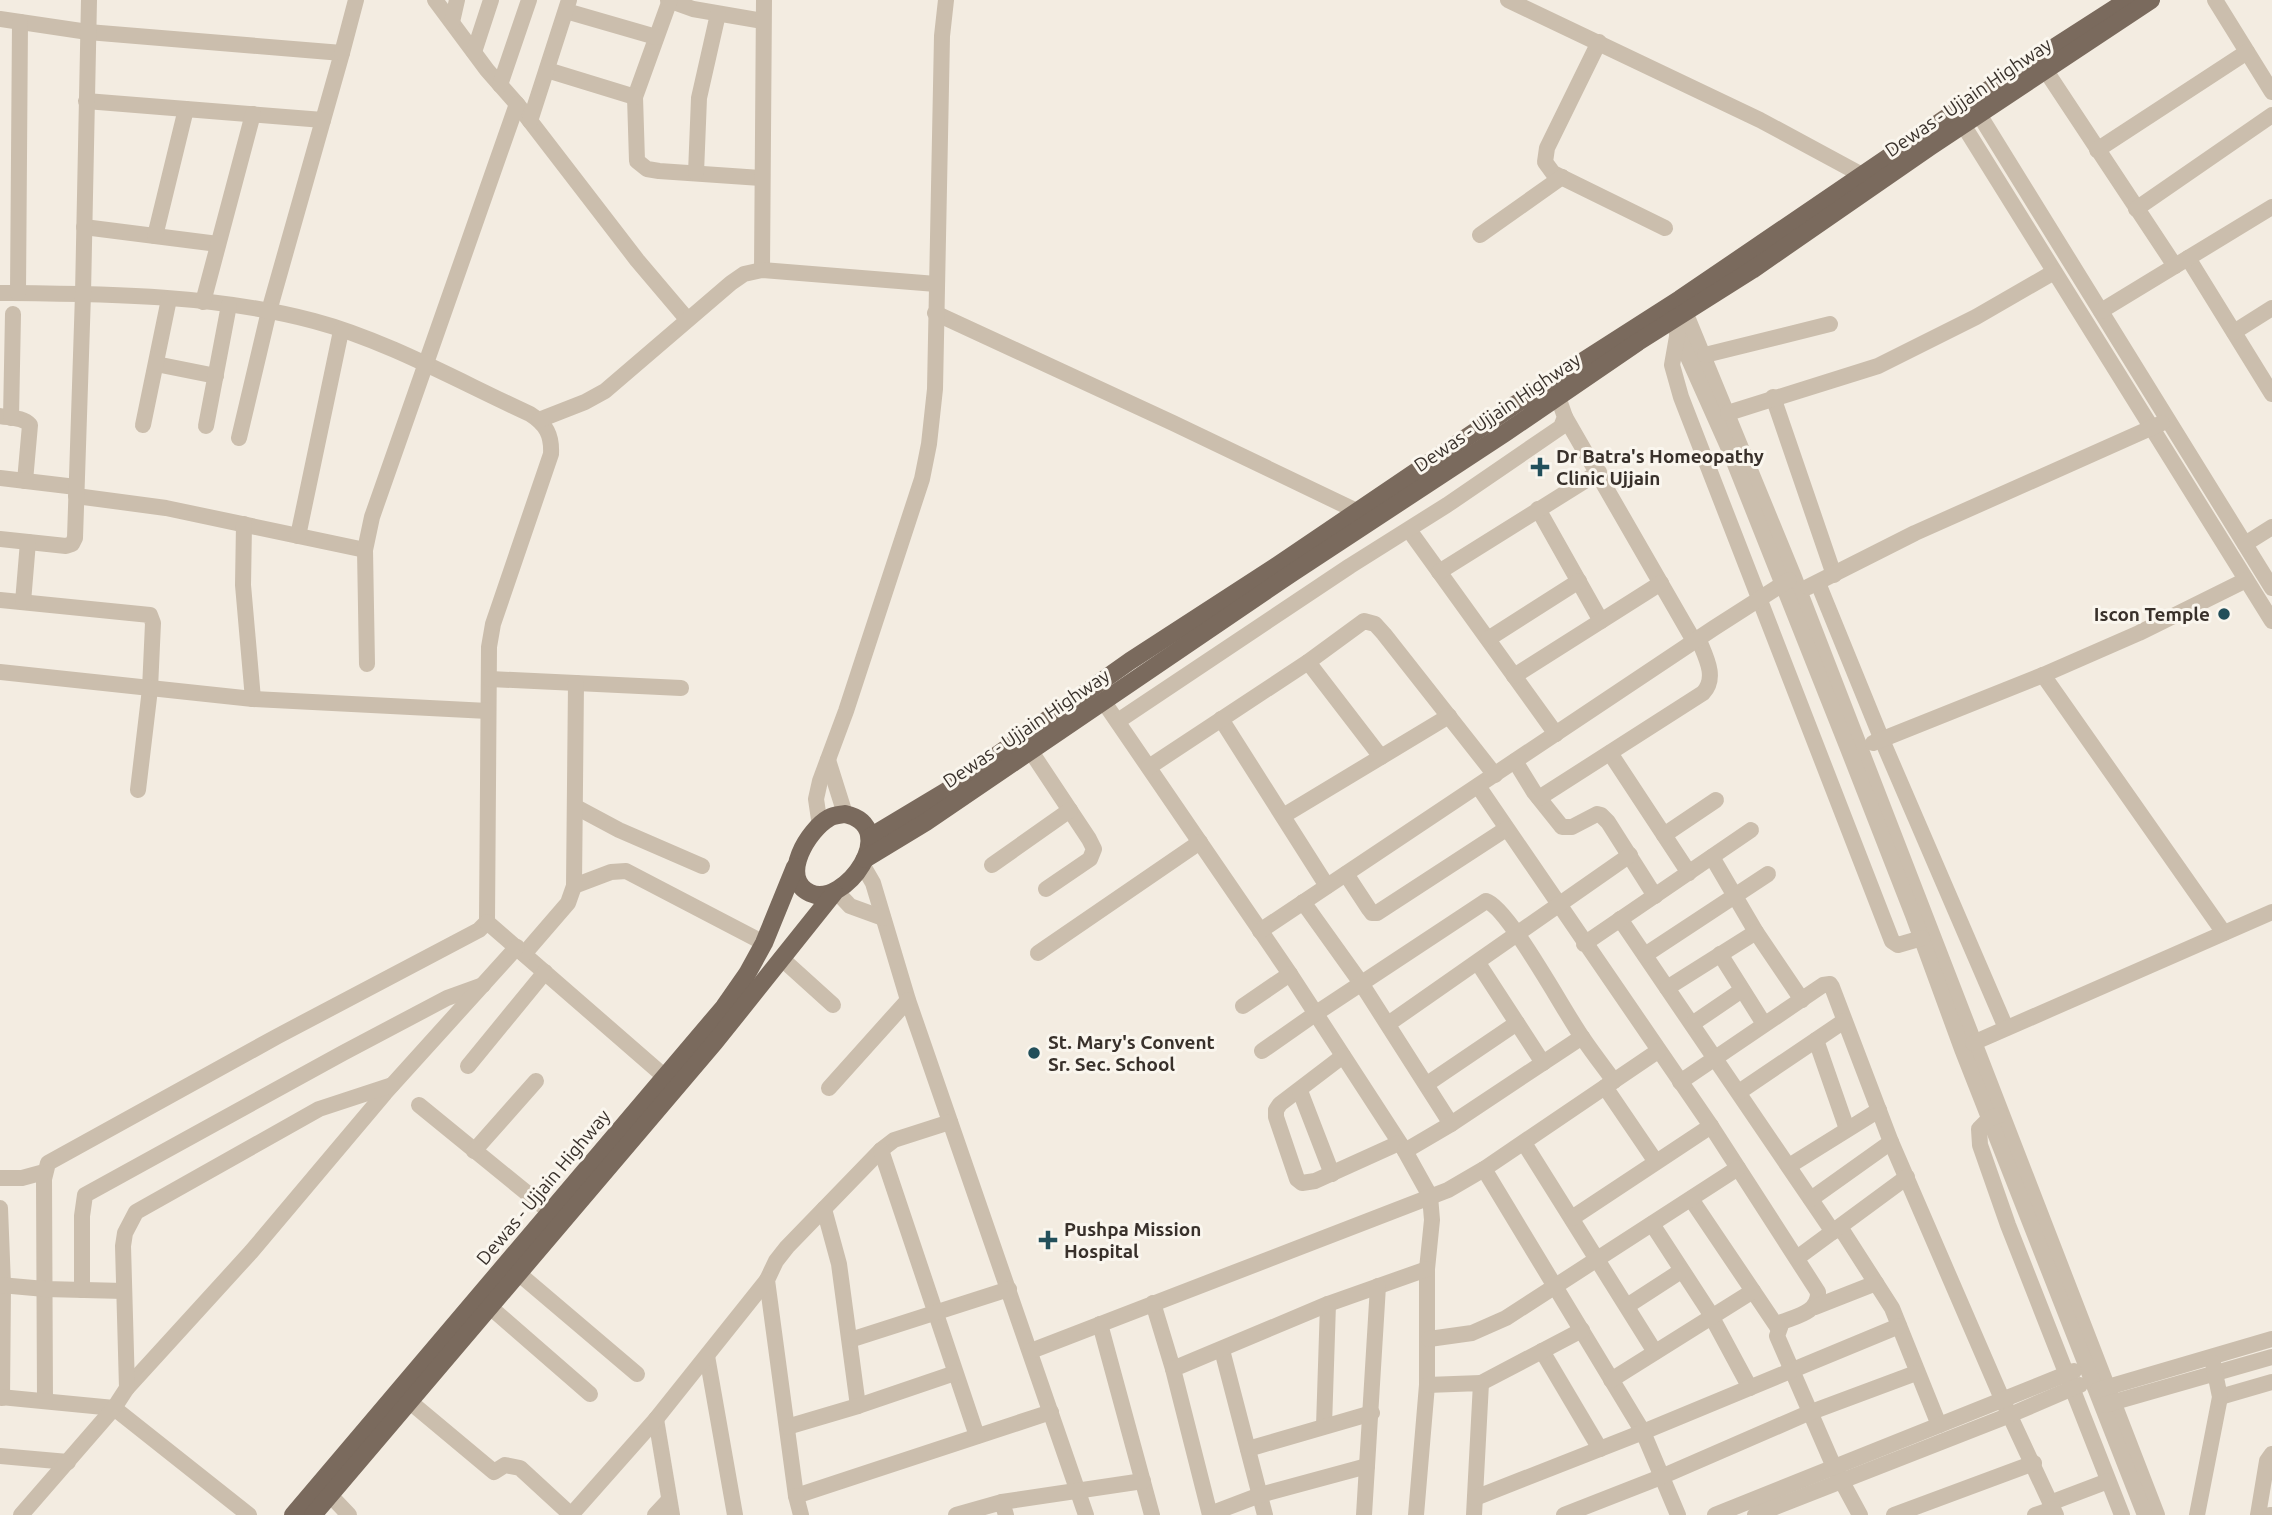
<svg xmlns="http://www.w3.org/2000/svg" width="2272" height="1515" viewBox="0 0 2272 1515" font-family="Ubuntu,sans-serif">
<rect width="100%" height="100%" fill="#f3ece1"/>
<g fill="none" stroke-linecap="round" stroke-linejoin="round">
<g stroke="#cbbead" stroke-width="16">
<path d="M435,0L487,70L517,104L637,260L687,319"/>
<path d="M668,0L693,9L763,21"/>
<path d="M670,0L635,97L637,161L647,169L659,171L761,178"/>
<path d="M1508,0L1760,120L1862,175"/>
<path d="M2215,0L2272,92"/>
<path d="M566,11L656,37"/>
<path d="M0,19L88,32L342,53L269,311L239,438"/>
<path d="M452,22L457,0"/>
<path d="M1599,42L1547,148L1545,162L1553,173L1665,228"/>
<path d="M474,52L491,0"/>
<path d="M342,53L356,0"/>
<path d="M547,70L635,97"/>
<path d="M2046,71L2175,266"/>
<path d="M500,85L529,0"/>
<path d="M86,101L323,120"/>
<path d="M1972,103L2272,588"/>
<path d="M1957,115L2272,621"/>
<path d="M530,121L569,0"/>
<path d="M2097,150L2247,52"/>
<path d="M696,173L699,98L718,14"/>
<path d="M2136,209L2272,115"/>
<path d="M84,227L218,244"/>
<path d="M1480,235L1562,177"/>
<path d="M155,236L186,109"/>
<path d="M2188,258L2272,394"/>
<path d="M762,270L764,0"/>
<path d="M0,293C105,294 212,294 314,321C386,340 462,383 530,414C546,424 552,435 551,454L493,624L489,647L487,922L479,930L278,1036L48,1163L44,1179L45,1401"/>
<path d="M18,293L20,22"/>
<path d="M203,302L253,114"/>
<path d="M1681,302L1794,577L2157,1515"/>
<path d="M1667,310L1729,449L1847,746L1913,915L1962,1049L2145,1515"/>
<path d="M2101,311L2272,207"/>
<path d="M935,313L1173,423L1367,516"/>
<path d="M1678,331L1672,365L1681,397L1892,941L1898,945L1922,938"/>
<path d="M2234,332L2272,308"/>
<path d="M1705,355L1830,324"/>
<path d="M156,364L216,376"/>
<path d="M1773,397L1834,575"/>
<path d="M1728,413L1878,366L1976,317L2054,272"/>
<path d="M0,416C10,418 23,417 30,425L25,481"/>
<path d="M1565,417L1694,641"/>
<path d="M11,418L13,314"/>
<path d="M539,420L585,402L605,391L731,283L744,274L762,270L936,284"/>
<path d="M143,425L169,299"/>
<path d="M206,426L229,305"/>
<path d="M0,478L76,487"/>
<path d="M76,496L166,508L365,550"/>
<path d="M1538,509L1601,621"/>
<path d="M244,524L243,585L253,699"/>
<path d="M1409,530L1556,734"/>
<path d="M298,536L341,331"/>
<path d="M0,539L66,546L72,544L75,538L83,294L89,0"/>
<path d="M2245,544L2272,527"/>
<path d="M1439,572L1599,472"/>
<path d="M1818,583L1882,740L2006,1028"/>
<path d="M1808,587L1915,533L2162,423"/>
<path d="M0,600L150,615L153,623L150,689L138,790"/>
<path d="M23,602L28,542"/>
<path d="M1488,639L1579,581"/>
<path d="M1308,662L1381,757"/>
<path d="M367,664L365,550L372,517L517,104"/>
<path d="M0,672L253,699L488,711"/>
<path d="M2043,675L2224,933"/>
<path d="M1514,676L1661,583"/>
<path d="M490,679L681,688"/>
<path d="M1097,692L1290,974L1405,1151L1430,1196L1432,1220L1427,1269V1385L1416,1515"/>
<path d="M1221,719L1327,886"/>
<path d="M1118,721L1350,566L1447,505L1561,427L1565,417L1558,397"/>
<path d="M1873,743L2043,675L2139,633L2246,580"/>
<path d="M1030,750L1089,839L1094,849L1090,859L1046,889"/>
<path d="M1610,753L1689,873"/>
<path d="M828,760L845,814"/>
<path d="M1515,761L1534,792L1562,827H1572L1597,814L1601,815L1608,822L1655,896"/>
<path d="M1149,767L1308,662L1364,621L1375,624L1384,634L1495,775"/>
<path d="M1478,786L1711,1126L1818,1292C1819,1312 1797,1316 1782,1322L1777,1336L1834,1467L1860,1515"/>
<path d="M1539,798L1703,693C1718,677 1705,656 1698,638"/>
<path d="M576,807L619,830L702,866"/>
<path d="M1283,816L1449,716"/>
<path d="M820,826L816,799L820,781L846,711L922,479L929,444L935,389L942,36L946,0"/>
<path d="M1664,835L1716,800"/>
<path d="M1712,857L1756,932L1802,1000"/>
<path d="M862,864L873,883L908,1000L1086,1515"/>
<path d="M992,865L1070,810"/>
<path d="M1346,874L1369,909L1372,913H1377L1506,829"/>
<path d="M574,886L611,872L626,871L764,943"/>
<path d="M836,891L850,906L883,918"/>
<path d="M1303,902L1361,983L1451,1124"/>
<path d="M1620,919L1833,1232"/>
<path d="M487,922L672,1083"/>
<path d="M1260,931L1714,628L1789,580"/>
<path d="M1584,944L1751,830"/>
<path d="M1038,953L1200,842"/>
<path d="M524,954L568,903L574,886L576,683"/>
<path d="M1720,954L1764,1024"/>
<path d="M1645,955L1768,874"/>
<path d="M781,958L833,1005"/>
<path d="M1478,963L1543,1063"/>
<path d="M1667,988L1756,932"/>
<path d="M1243,1006L1290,974"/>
<path d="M1388,1024L1630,855"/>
<path d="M1692,1024L1742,990"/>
<path d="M1816,1040L1847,1129"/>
<path d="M1973,1043L2272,912"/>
<path d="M1262,1051L1315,1014L1486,901C1508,907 1565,1013 1582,1037C1592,1052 1603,1066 1614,1081"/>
<path d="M1343,1056L1280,1104L1276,1110V1117L1297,1179L1302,1183L1315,1181L1399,1143"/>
<path d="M468,1066L545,972"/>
<path d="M1680,1082L1823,985L1830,984L1832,987L1891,1142L2003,1401L2056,1515"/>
<path d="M1427,1084L1517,1023"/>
<path d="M1605,1087L1656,1162"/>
<path d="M829,1088L908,1000"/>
<path d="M1300,1091L1332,1174"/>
<path d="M1739,1092L1844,1021"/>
<path d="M419,1105L549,1211"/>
<path d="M2000,1115L1990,1118L1979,1129L1980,1145L2008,1225L2122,1515"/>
<path d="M950,1122L894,1140L881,1150L787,1247L776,1261L767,1280L796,1496L1051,1412"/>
<path d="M1524,1143L1655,1352"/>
<path d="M881,1150L977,1436"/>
<path d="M474,1151L536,1081"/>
<path d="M1405,1151L1451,1124L1582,1037"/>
<path d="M1789,1166L1879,1110"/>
<path d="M1484,1169L1643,1432L1678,1515"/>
<path d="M0,1178H22L44,1172"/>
<path d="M1691,1199L1778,1328"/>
<path d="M1811,1199L1891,1142"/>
<path d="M0,1208L3,1285L2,1398"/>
<path d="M824,1209L839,1264L858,1406"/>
<path d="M1572,1218L1711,1126"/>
<path d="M1652,1224L1708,1310L1750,1388"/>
<path d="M1840,1227L1892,1308L1939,1425"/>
<path d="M1797,1258L1907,1177"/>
<path d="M518,1273L637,1374"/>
<path d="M0,1285L45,1289L124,1291"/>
<path d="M82,1290V1216L85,1195L343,1053L447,998L483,985"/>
<path d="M1153,1303L1173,1369"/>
<path d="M1627,1306L1681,1271"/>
<path d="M490,1307L590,1394"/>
<path d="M1815,1307L1876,1283"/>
<path d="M1100,1324L1152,1515"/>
<path d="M1429,1339L1472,1333L1506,1318L1738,1168"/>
<path d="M850,1340L1009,1289"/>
<path d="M1222,1350L1265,1515"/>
<path d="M1031,1351L1448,1190L1484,1169L1658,1051"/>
<path d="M1542,1351L1600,1449"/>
<path d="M707,1356L735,1515"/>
<path d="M1611,1380L1753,1291"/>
<path d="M1481,1383L1582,1330"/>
<path d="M1427,1385L1481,1383L1474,1515"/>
<path d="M127,1388L251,1252L385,1093L517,947"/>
<path d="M2098,1390L2272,1339"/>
<path d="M0,1397L114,1408L249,1515"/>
<path d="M2220,1397L2272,1382"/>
<path d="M409,1401L494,1472L505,1465L520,1468L571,1515"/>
<path d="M2104,1405L2272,1357"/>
<path d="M656,1419L672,1515"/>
<path d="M1324,1426L1328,1304"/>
<path d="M787,1427L858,1406L955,1373"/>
<path d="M1248,1449L1372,1413"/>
<path d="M0,1456L68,1462"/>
<path d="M329,1494L349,1515"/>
<path d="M796,1496L801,1515"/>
<path d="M1475,1498L1643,1432L1899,1326"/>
<path d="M1002,1502L1143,1481"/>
<path d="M2050,1503L2108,1481"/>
<path d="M1210,1514L1260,1495L1367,1466"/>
<path d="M21,1515L114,1408L127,1388L123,1246L125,1233L136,1212L319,1109L392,1085"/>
<path d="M571,1515L656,1419L767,1280"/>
<path d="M655,1515L669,1500"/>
<path d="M956,1515L1002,1502L1006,1515"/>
<path d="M1210,1515L1173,1369L1328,1304L1427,1269"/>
<path d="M1364,1515L1378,1286"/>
<path d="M1564,1515L1661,1477L1806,1414L1916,1373"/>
<path d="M1715,1515L2074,1371"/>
<path d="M1755,1515L2010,1415L2080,1385"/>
<path d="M1894,1515L2034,1463"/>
<path d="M2035,1515L2053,1509"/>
<path d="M2197,1515L2220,1397L2213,1363"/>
<path d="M2258,1515L2267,1461L2272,1454"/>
<path d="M2270,1515H2272"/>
</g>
<g stroke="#7a6a5d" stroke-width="18">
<path d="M845,814C903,827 844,909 810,893C778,878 809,829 829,818C834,815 840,815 845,814Z"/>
<path d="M870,837L945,792L1130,661L1278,565L1516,404L1680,299L1971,101L2128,0"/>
<path d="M865,859L926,822L1292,573L1505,433L1638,342L1752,270L1931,146L2151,0"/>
<path d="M293,1515L724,1007L747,974L764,943L795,867"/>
<path d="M313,1515L715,1042L834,893"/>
</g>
</g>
<g fill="#224f5a" stroke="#faf6ee" stroke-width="2.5">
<path d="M1536.5 456.5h7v7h7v7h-7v7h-7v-7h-7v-7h7z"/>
<circle cx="2224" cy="614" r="7"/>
<circle cx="1034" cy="1053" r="7"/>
<path d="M1044.5 1229.5h7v7h7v7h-7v7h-7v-7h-7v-7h7z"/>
</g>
<g text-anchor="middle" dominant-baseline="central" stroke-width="6" stroke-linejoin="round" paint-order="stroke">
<g font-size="19" fill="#39312b" stroke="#faf6ee">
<text transform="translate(1968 97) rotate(-34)">Dewas - Ujjain Highway</text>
<text transform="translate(1497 412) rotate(-34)">Dewas - Ujjain Highway</text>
<text transform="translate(1026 728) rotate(-34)">Dewas - Ujjain Highway</text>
<text transform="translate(543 1187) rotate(-50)">Dewas - Ujjain Highway</text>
</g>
<g font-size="19" font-weight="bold" fill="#39312b" stroke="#faf6ee" text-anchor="start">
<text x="1556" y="456">Dr Batra's Homeopathy<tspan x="1556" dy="22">Clinic Ujjain</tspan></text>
<text x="2210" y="614" text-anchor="end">Iscon Temple</text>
<text x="1048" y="1042">St. Mary's Convent<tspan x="1048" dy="22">Sr. Sec. School</tspan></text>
<text x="1064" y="1229">Pushpa Mission<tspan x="1064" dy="22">Hospital</tspan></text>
</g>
</g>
</svg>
